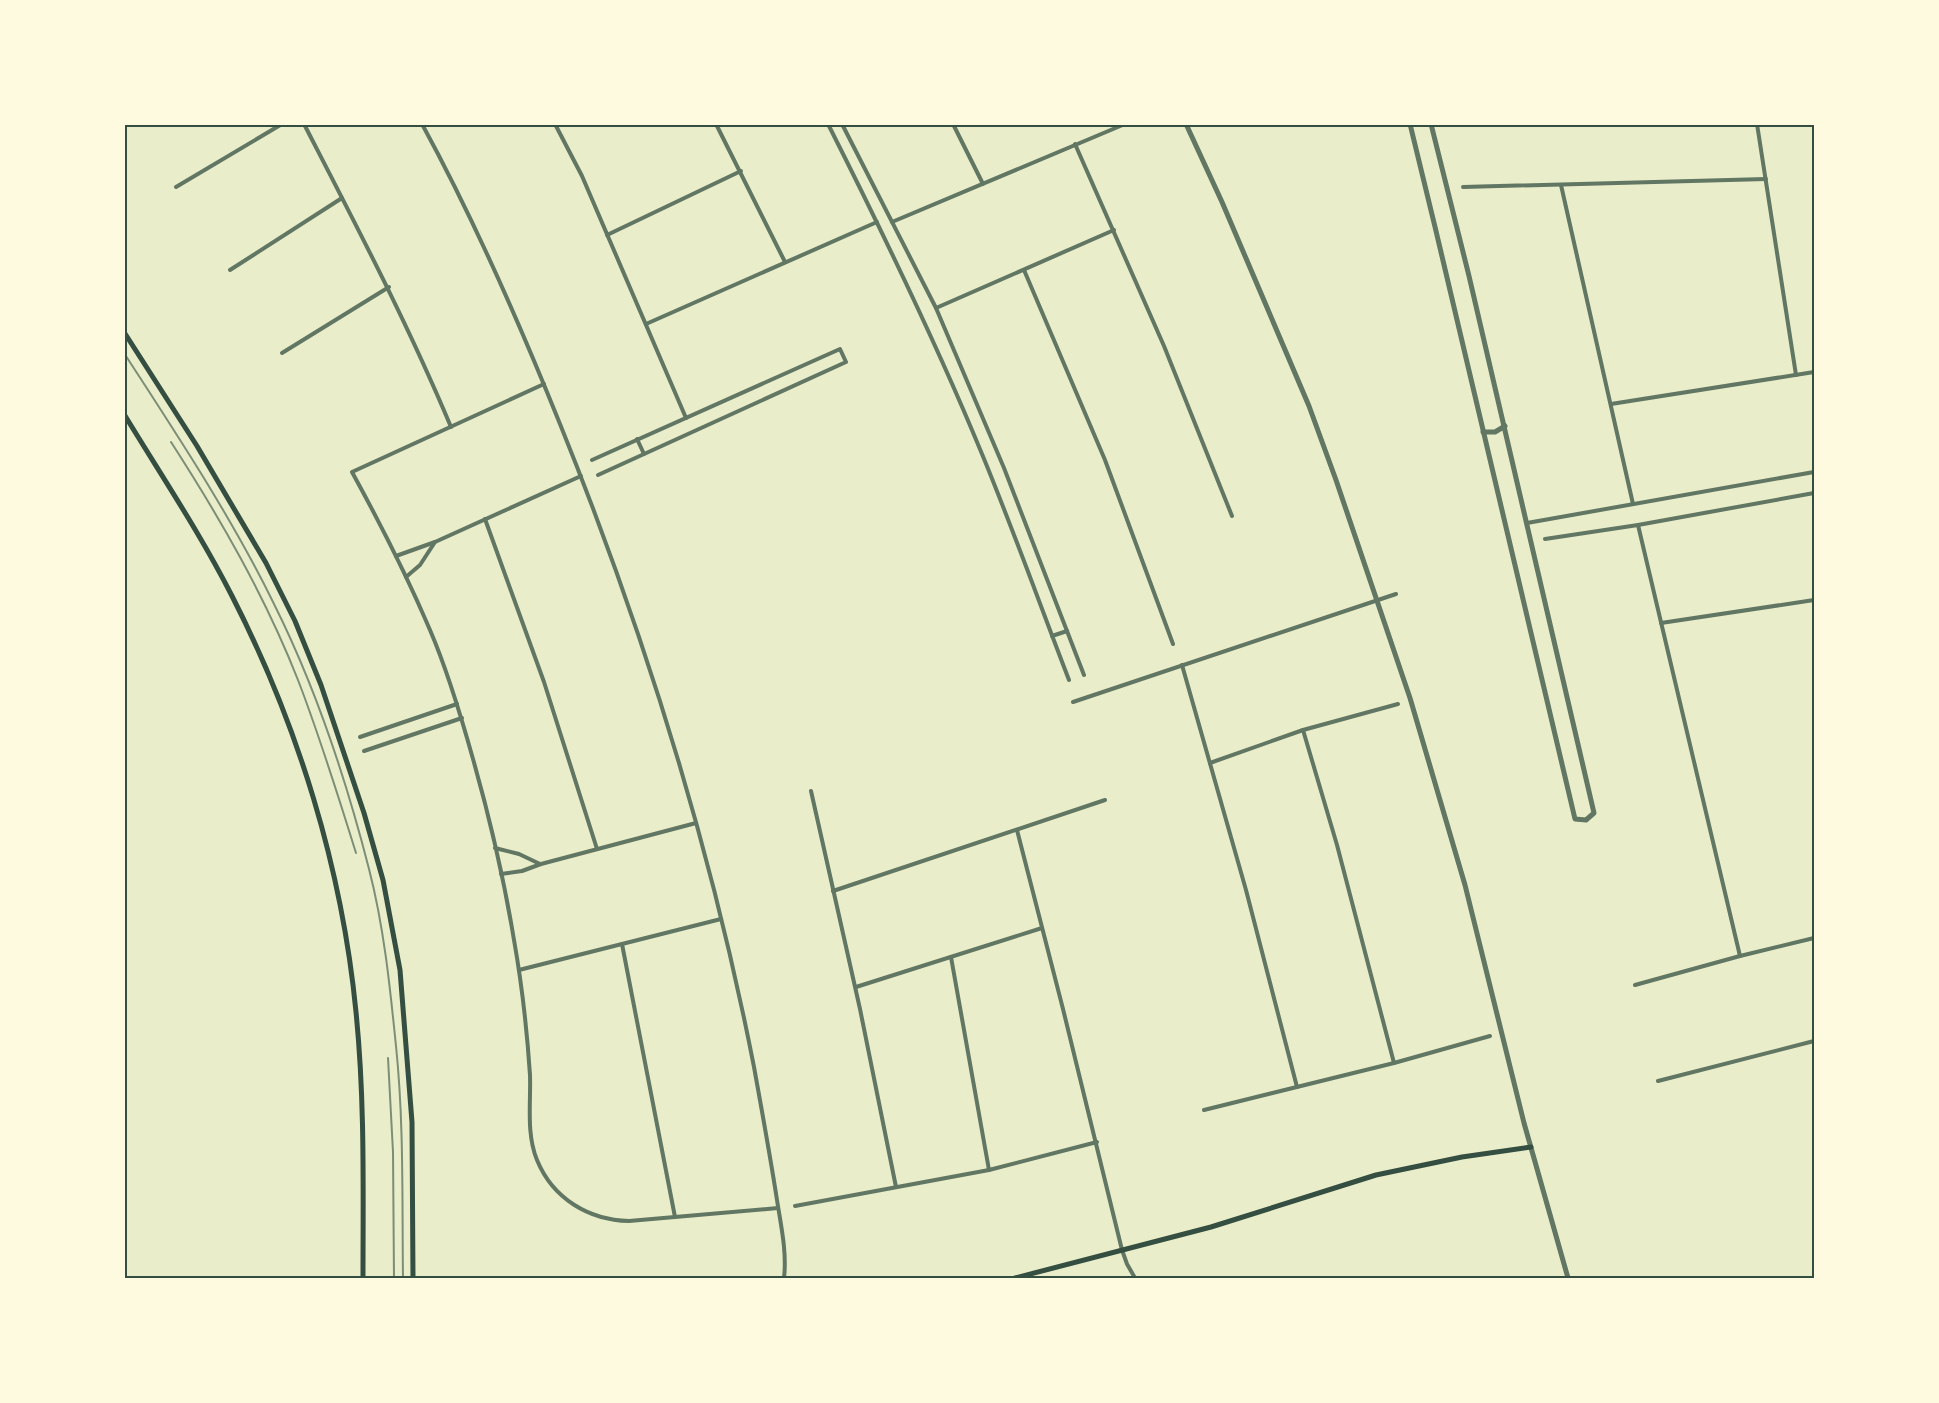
<svg xmlns="http://www.w3.org/2000/svg" width="1939" height="1403" viewBox="0 0 1939 1403" font-family="'IBM Plex Sans',sans-serif">
<rect width="100%" height="100%" fill="#e9edc9"/>
<g fill="none" stroke-linecap="round" stroke-linejoin="round">
<g stroke="#617663" stroke-width="4">
<path d="M304,124C356,225 407,322 451,427"/>
<path d="M422,124C475,221 519,322 560,424C644,632 711,847 754,1067C762,1111 770,1155 777,1200C781,1226 787,1252 784,1278"/>
<path d="M555,124L582,176L686,418"/>
<path d="M716,124L785,262"/>
<path d="M828,124C883,233 936,342 982,454C1013,529 1040,605 1069,680"/>
<path d="M842,124L936,308L1004,468L1084,675"/>
<path d="M953,124L983,184"/>
<path d="M1757,124L1796,375"/>
<path d="M1075,144L1164,346L1232,516"/>
<path d="M1561,185L1633,504"/>
<path d="M176,187L282,124"/>
<path d="M1463,187L1766,179"/>
<path d="M892,222L1125,124"/>
<path d="M607,235L741,171"/>
<path d="M230,270L342,198"/>
<path d="M1024,270L1105,460L1173,644"/>
<path d="M936,308L1114,230"/>
<path d="M646,324L877,222"/>
<path d="M282,353L389,287"/>
<path d="M544,384L352,472C380,523 407,576 430,630C448,672 461,716 473,759C490,819 504,879 514,940C522,985 527,1030 530,1075C531,1103 526,1133 537,1160C553,1199 589,1220 629,1221L778,1208"/>
<path d="M1611,404L1814,372"/>
<path d="M637,439L644,454"/>
<path d="M592,460L840,349L846,362L598,475"/>
<path d="M485,519L544,682L597,849"/>
<path d="M1527,523L1814,472"/>
<path d="M1638,525L1740,956"/>
<path d="M1545,539L1638,525L1814,493"/>
<path d="M396,556L435,542L581,476"/>
<path d="M406,577L420,565L435,542"/>
<path d="M1661,623L1814,600"/>
<path d="M1052,636L1067,631"/>
<path d="M1182,665L1246,890L1297,1087"/>
<path d="M1073,702L1396,594"/>
<path d="M1303,730L1337,845L1394,1063"/>
<path d="M360,737L457,704"/>
<path d="M364,751L462,718"/>
<path d="M1210,763L1303,730L1398,704"/>
<path d="M811,791L860,1009L896,1187"/>
<path d="M1017,830L1063,1009L1122,1250L1127,1264L1135,1278"/>
<path d="M495,848L519,854L540,864"/>
<path d="M501,874L522,871L541,864L696,823"/>
<path d="M833,891L1105,800"/>
<path d="M622,944L675,1217"/>
<path d="M951,957L989,1170"/>
<path d="M519,970L721,919"/>
<path d="M1635,985L1740,956L1814,938"/>
<path d="M856,987L1042,928"/>
<path d="M1658,1081L1814,1041"/>
<path d="M1204,1110L1394,1063L1490,1036"/>
<path d="M795,1206L989,1170L1097,1142"/>
</g>
<g stroke="#617663" stroke-width="5">
<path d="M1186,124L1222,202L1309,406L1336,480L1410,698L1465,885L1524,1123L1568,1278"/>
<path d="M1410,124L1436,231L1575,819L1586,820L1594,813L1469,276L1431,124"/>
<path d="M1483,432H1495L1505,426"/>
</g>
<g stroke="#344e41" stroke-width="5">
<path d="M124,332L197,446L266,563L295,621L321,685L364,813L383,880L400,970L412,1122L413,1278"/>
<path d="M124,414C161,475 200,533 232,596C298,725 342,868 356,1012C365,1101 363,1190 363,1278"/>
<path d="M1015,1278L1211,1227L1376,1175L1462,1157L1531,1147"/>
</g>
<g stroke="#7c8e77" stroke-width="2">
<path d="M124,353C177,435 231,516 274,604C316,688 346,779 369,869C384,927 390,987 396,1046C404,1123 402,1201 403,1278"/>
<path d="M171,442C220,518 265,596 298,680C320,737 338,795 356,853"/>
<path d="M388,1058L393,1152L394,1278"/>
</g>
</g>
<rect width="1939" height="1403" fill="none" stroke="#fefae0" stroke-width="252"/>
<rect x="126" y="126" width="1687" height="1151" fill="none" stroke="#344e41" stroke-width="2"/>
</svg>
